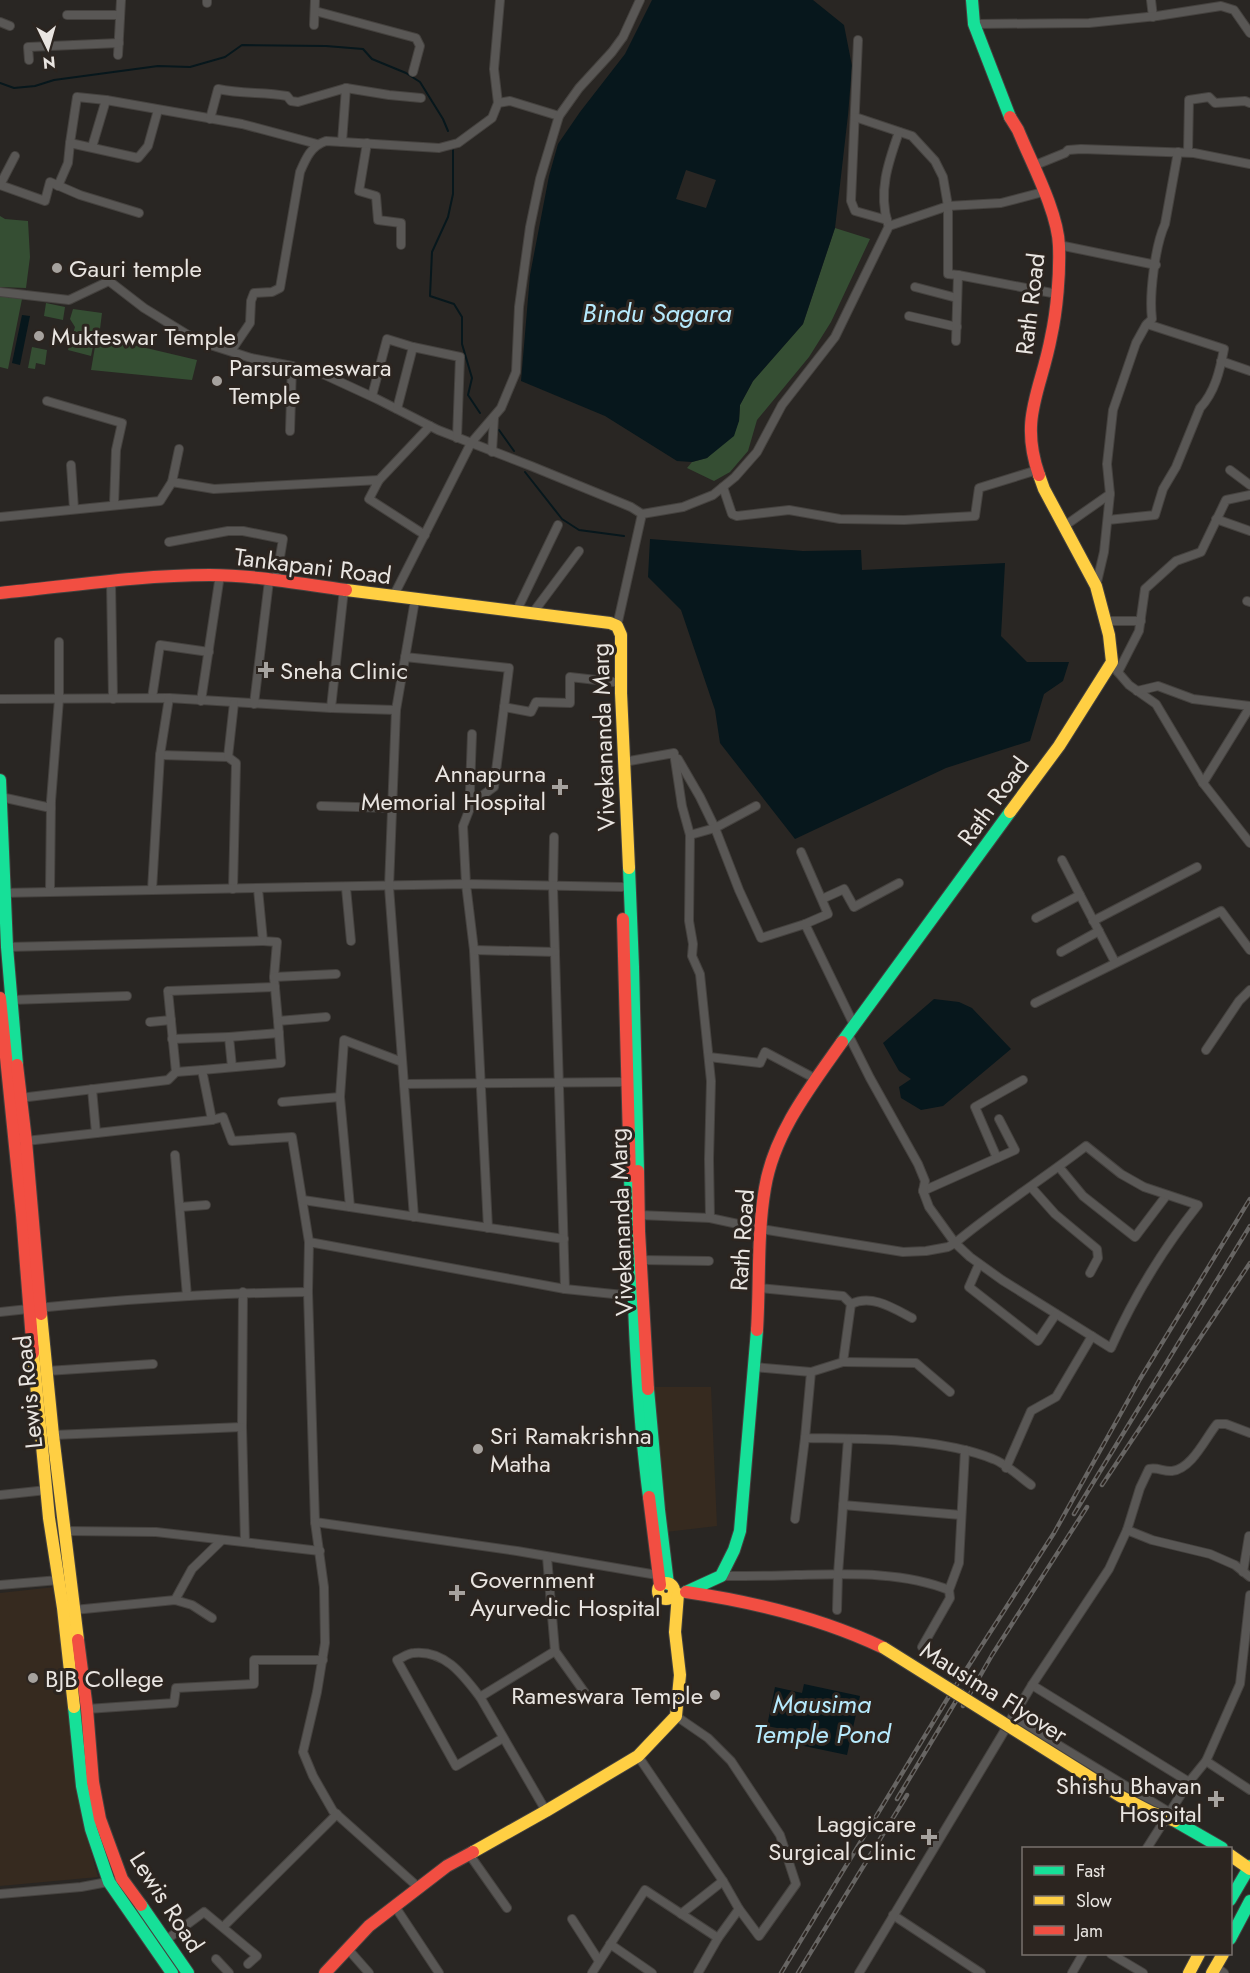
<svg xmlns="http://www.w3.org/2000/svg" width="1250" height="1973" viewBox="0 0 1250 1973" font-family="Jost,sans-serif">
<rect width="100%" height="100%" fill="#292623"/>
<g fill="#362a1f">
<path d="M653,1387H711L717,1526L666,1532Z"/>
<path d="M55,1587L82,1820L98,1877L0,1886V1593Z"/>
</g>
<g fill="#354e33">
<path d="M0,216L5,219L28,221L30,257L26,288L0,287Z"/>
<path d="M835,228L870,239L831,322L809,357L757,420L748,451L730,472L714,481L687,468L692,462L707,458L739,421L740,405L753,381L803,324Z"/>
<path d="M0,296L22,299L8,369L0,367Z"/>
<path d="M46,303L65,307L63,320L44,316Z"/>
<path d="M73,309L102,313L99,337H95L91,356L68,350L75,327L70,319Z"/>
<path d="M96,341L125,343L197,360L192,380L91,370Z"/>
<path d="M32,347L47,350L45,365L36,363L35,369L28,368Z"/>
</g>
<g fill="#07171c" fill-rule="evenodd">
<path d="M652,0H813L844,25L852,66L848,115L835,228L803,324L753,381L740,405L739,421L734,436L707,458L692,462L677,461L605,416L521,381L530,275L549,176L558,144L580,112L625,54ZM686,170L716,180L706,208L676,199Z"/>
<path d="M22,315L30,316L20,365L12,363Z"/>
<path d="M650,539L803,551L861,550L862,570L1005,563L1001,636L1027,662H1069L1063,681L1044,694L1030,741L946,768L795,839L720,743L715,710L681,610L648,577Z"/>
<path d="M934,999L959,1002L972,1008L1011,1049L943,1106L921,1110L901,1098L899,1087L911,1079L899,1071L883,1043Z"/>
<path d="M804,1684L860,1696L847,1755L785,1742L787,1730L767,1726L775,1687L802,1693Z"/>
</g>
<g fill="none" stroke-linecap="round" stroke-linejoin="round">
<g stroke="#07171c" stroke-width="2">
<path d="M0,83L14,88L35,86L54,80L158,66L190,67L225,57L242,45L326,46L363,49L372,59L406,73L420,82L443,119L448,131"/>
<path d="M453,150V194L448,217L432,252L430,296L454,304L462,317V344L472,378L468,395L480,413"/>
<path d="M499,430L514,451"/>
<path d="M525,472L562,519L579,530L624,536"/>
</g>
<g stroke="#45423f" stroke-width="10">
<g id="street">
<path d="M1151,0L1153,17"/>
<path d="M207,3V0"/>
<path d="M315,11L416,38L420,46L413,72"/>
<path d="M67,15H120"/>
<path d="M0,22L10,26"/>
<path d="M974,24L1089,23L1157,16L1221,6L1234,10L1250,33"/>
<path d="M314,25L315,0"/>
<path d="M858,40L851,201L855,211L887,220"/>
<path d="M118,55L121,0"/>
<path d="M29,60L28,47L119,43"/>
<path d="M346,88L389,95L421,98"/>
<path d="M106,100L242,124L317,144"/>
<path d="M498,103L494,69L500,0"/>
<path d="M855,117L912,136L935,161L943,177L948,206V274L958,275"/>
<path d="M210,119L218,89C241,94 264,92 287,96L291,101L298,102L346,88L342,142"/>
<path d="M70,143L77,97L106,100L92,147"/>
<path d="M367,143L359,191L376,196L378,220L401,223V245"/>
<path d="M1188,152L1189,100L1209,97L1215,103L1245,101L1250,103"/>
<path d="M1033,166L1065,153L1068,150L1081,149L1194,153L1250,164"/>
<path d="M0,185L45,201L50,182L80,195L139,213"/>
<path d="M0,185L15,156"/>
<path d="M58,186L68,163L70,143L138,158L148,146L158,110"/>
<path d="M888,224C878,192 888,163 899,132"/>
<path d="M1059,245L1156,265"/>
<path d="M915,287L957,298"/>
<path d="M0,292L69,300L109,281L144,308L188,335L201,342L251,358L292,366L325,375L377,399L438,430L531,466L631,507L642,514"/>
<path d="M909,316L957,327"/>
<path d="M956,341L958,275L1057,294"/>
<path d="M231,351L250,323L251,301L254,293L272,292L280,288L300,172C306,158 311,146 326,141L439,148L458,143L492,118L498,103L510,101L559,116"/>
<path d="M1221,361L1250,371"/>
<path d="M372,396L387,339L413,347"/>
<path d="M47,401L122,423L116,450L114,505"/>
<path d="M397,409L413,347L460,357L457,438"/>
<path d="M290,431L292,366"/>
<path d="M492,452L494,417"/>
<path d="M71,465L74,509"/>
<path d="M1230,470L1250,485"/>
<path d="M379,480L430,426"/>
<path d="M172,482L179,449"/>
<path d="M723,487L732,514L737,516L789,510L840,519L904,520L975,516L979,488L1034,471L1038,473"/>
<path d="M0,517L160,501L172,482L214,489L379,480L369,499L425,535"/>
<path d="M1216,519L1250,531"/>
<path d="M1108,520L1155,515L1163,489L1176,467L1200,408C1215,392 1220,370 1224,349L1147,324"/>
<path d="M1063,527L1110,494L1107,464L1113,410L1136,343L1146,325L1152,319C1149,295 1155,246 1165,224L1178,152"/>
<path d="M169,542L228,531H243L283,539L276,581"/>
<path d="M111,582L113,699"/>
<path d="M1096,586L1104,552L1110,494"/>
<path d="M393,597L471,443L501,408L516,372L519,307L530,227L540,179L559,116L579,88L612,52L623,37L640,0"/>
<path d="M1247,601L1250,602"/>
<path d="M516,612L558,525"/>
<path d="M532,614L579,551"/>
<path d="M1106,621H1141"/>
<path d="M617,626L642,514L683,507L713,495L735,477L757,452L782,405L835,337L889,226L948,206L1001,203L1043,192"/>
<path d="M405,657L509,668L494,787L472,803L463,826L466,884L474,950L488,1228"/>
<path d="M1116,670L1129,685L1156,704L1203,783L1250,843"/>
<path d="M1118,672L1139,631L1145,589L1176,561L1201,552L1226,500L1250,495"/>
<path d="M1137,691L1158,686L1193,699L1250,706"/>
<path d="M152,698L160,645L209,652"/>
<path d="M0,699L169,698L331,708L396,710"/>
<path d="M201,701L220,575"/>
<path d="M254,704L269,581"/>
<path d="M504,707L531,712L536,702L570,703V677L614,682"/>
<path d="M331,708L344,589"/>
<path d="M160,755L228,757L236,763L233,889"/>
<path d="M228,757L234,703"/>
<path d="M678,759L700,797L715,828L739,890L761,938L805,924L854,1025"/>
<path d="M624,762L674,753L682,806L690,835L689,921L693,944L692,956L700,974L711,1081L709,1159L710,1218L639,1215"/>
<path d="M1203,783L1250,707"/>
<path d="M1,797L51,808"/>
<path d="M472,803L470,790L472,734"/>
<path d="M321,806L392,808"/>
<path d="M690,835L715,828L756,806"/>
<path d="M554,837L553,887L565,1289"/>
<path d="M801,852L828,914L805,924"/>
<path d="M1062,860L1080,895"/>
<path d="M346,888L351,941"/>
<path d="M258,889L263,941L277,942L274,977L278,1021L326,1017"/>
<path d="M152,890L160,755L169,698"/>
<path d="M50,891L51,801L59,699V642"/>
<path d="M0,893L466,884L622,887"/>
<path d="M822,899L844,889L854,907L899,883"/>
<path d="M1036,918L1080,895L1115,962"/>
<path d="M1093,921L1197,867"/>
<path d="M7,947L263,941"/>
<path d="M474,950L555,952"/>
<path d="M1061,952L1099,931"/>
<path d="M274,977L336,974"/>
<path d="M11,1000L127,996"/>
<path d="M1035,1003L1221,911L1250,950"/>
<path d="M150,1022L171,1020"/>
<path d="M172,1039L229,1037"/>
<path d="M1206,1050L1239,1001L1250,990"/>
<path d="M709,1057L760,1063L765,1052L816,1079"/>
<path d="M232,1067L229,1037L279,1033"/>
<path d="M176,1072L168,991L275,987"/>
<path d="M404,1084L628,1082"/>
<path d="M92,1089L96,1133"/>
<path d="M20,1098L168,1080L176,1072L202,1070"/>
<path d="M282,1102L340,1097"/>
<path d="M212,1120L202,1070L281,1063L278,1021"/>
<path d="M26,1141L212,1120L223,1117L232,1141L292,1137L309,1242"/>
<path d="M175,1155L187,1296"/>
<path d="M997,1158L975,1107L1023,1080"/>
<path d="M1059,1167L1083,1196L1135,1237L1166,1196"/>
<path d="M1031,1187L1055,1214L1097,1249L1098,1258L1090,1273"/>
<path d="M923,1191L1015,1150L999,1119"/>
<path d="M303,1200L564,1239"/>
<path d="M180,1207L206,1205"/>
<path d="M350,1207L340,1097L344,1040L402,1062"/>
<path d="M414,1217L389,887L396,710L415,600"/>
<path d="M710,1218L761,1229L903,1252L926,1251L948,1247L955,1243C997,1208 1043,1179 1086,1146L1121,1174L1144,1187L1198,1205C1163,1249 1134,1296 1111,1348L1002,1280L970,1257L955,1243L929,1207L923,1191L925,1181L918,1164L870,1078L848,1034"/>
<path d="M641,1260L709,1261"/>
<path d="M979,1264L969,1287L1038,1341L1056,1314"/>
<path d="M760,1288L843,1296L851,1304L843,1362L811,1372"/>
<path d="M243,1292L242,1427L245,1542"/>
<path d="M633,1296L565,1289L309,1242L308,1292L315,1522L517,1551L657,1575"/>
<path d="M851,1304C872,1294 893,1308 912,1318"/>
<path d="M0,1312C102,1301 205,1293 308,1292"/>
<path d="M843,1362L916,1363L950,1392"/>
<path d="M754,1367L811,1372L805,1438C864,1439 938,1437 993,1459C1005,1463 1020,1477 1031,1485"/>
<path d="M47,1371L153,1364"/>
<path d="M53,1435L242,1427"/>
<path d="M1006,1468L1031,1411L1056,1397L1092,1336"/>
<path d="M0,1495L47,1490"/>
<path d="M843,1505L961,1515"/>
<path d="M795,1519L805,1438"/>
<path d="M315,1522L324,1587L325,1643L317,1692L303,1752L313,1776L333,1811L418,1887"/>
<path d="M1127,1530L1140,1488L1149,1469C1158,1467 1164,1472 1172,1471C1192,1469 1206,1437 1217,1424H1226L1250,1433"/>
<path d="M66,1531L156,1532L320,1551"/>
<path d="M1243,1572L1249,1536"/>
<path d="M721,1576C746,1576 771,1576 796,1575C846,1574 902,1571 949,1590L950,1598L922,1647"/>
<path d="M0,1585L59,1580"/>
<path d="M949,1590L959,1563L965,1450"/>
<path d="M175,1600L192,1569L222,1540"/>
<path d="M74,1610L175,1600L192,1605L212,1618"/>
<path d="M837,1610L838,1574L848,1439"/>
<path d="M555,1651L590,1700"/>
<path d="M1032,1685L1189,1782"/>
<path d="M480,1697C463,1675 445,1650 414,1653C408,1653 402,1658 397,1660L456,1766L503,1738"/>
<path d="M87,1709L174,1703L176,1688L254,1684V1660H323"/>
<path d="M1012,1717L1169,1812"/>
<path d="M638,1756L723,1881L739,1909L759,1936L796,1884L780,1835L731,1761L708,1738L676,1716"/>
<path d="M1206,1761L1250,1790"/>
<path d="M546,1811L480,1697L555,1651L547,1557"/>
<path d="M1147,1848L1189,1782L1206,1761L1240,1684L1250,1595"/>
<path d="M469,1854L507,1908"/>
<path d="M0,1894L81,1887L113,1881"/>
<path d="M394,1905L439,1973"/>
<path d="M681,1914L723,1881"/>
<path d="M893,1915L981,1973"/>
<path d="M572,1919L599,1961"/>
<path d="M223,1927L337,1814"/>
<path d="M166,1940L204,1912L257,1956L248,1964"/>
<path d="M610,1944L652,1973"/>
<path d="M347,1948L369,1973"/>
<path d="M1111,1954L1143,1973"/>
<path d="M216,1959L229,1973"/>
<path d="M1216,1967L1224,1973"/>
<path d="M592,1973L645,1890L718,1938"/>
<path d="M698,1973L718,1938L739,1909"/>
<path d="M859,1973L1032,1685L1109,1569L1127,1530L1152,1540L1210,1554L1235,1565L1250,1577"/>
<path d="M1072,1973L1083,1954"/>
</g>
</g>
<g stroke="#45423f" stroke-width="14">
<g id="fast">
<path d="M972,0L974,24L1010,117"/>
<path d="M0,780L7,947L17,1065"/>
<path d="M629,868L633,967L638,1171"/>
<path d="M842,1042L1010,812"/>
<path d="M630,1176C633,1282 635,1390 649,1497"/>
<path d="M648,1389L659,1510L668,1584"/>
<path d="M686,1592L721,1576L734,1550L740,1531L757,1330"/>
<path d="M74,1707L82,1786L91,1829L109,1882L172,1973"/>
<path d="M1175,1821L1222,1848"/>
<path d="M1230,1900L1250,1866"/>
<path d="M141,1905L188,1973"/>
<path d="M1230,1939L1250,1901"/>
</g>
</g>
<g stroke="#45423f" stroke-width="14">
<g id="slow">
<path d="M346,590L610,623L617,626L621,635V693L629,868"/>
<path d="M1010,812L1059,746L1112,662L1109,635L1096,586L1044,489L1039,475"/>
<path d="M41,1314L53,1435L78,1640"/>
<path d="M33,1353L49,1518L63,1608L74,1707"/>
<circle cx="666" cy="1591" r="8"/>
<path d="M473,1852L546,1811L638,1756L676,1716L680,1675L675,1632L678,1594"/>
<path d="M1230,1855L1250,1869"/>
<path d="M1189,1973L1199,1954"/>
<path d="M1212,1973L1223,1954"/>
</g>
</g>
<g stroke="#45423f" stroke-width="14">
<g id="jam">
<path d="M1010,117L1018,130C1031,162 1058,212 1059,246C1060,273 1057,310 1051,337C1041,391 1019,418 1039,475"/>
<path d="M0,593C70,586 140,575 210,575C255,575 301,584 346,590"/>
<path d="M623,919L630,1176"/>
<path d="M0,998L22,1215L33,1353"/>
<path d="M17,1065L26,1141L41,1314"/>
<path d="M638,1171L639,1231L648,1389"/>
<path d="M757,1330C760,1283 757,1234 765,1188C774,1133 811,1086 842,1042"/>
<path d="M649,1497L660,1585"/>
<path d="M686,1592C755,1602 821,1618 884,1648"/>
<path d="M78,1640L87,1709L93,1782L100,1819L122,1879L141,1905"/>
<path d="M325,1973L369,1926L447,1866L473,1852"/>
</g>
</g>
<use href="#street" stroke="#595755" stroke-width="8"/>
<use href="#fast" stroke="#16e098" stroke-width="12"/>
<use href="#slow" stroke="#ffcf43" stroke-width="12"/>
<use href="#jam" stroke="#f24e42" stroke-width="12"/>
<g stroke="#676563" stroke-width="4.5">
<g id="rail">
<path d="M1102,1485L1250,1263"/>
<path d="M1074,1514L1250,1226"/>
<path d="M963,1706L992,1655L1087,1507"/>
<path d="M897,1799L962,1691"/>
<path d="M781,1973L946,1701L1054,1533L1140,1379L1250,1199"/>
<path d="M798,1973L907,1795"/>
</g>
</g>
<use href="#rail" stroke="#2c2520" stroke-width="2" stroke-dasharray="7" stroke-linecap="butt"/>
<g stroke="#45423f" stroke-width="14" stroke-linecap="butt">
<path id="slow-bridge" d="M884,1648L1120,1796L1151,1812L1175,1821"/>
</g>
<use href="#slow-bridge" stroke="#ffcf43" stroke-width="12"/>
</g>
<g fill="#a6a29e" stroke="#2c2520" stroke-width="2">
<circle cx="57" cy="268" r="6"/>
<circle cx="39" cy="336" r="6"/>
<circle cx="217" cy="381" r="6"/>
<path d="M263 661h6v6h6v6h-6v6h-6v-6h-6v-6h6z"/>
<path d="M557 778h6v6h6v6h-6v6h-6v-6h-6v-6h6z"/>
<circle cx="478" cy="1449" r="6"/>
<path d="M454 1584h6v6h6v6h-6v6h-6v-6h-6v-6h6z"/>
<circle cx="33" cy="1678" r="6"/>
<circle cx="715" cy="1695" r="6"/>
<path d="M1213 1790h6v6h6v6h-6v6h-6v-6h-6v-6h6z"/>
<path d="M926 1828h6v6h6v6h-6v6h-6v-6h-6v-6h6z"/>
</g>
<g text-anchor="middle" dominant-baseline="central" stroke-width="6" stroke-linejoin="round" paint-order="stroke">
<g font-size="24" fill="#e9e5e1" stroke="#2c2520" text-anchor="start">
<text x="69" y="268">Gauri temple</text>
<text x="51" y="336">Mukteswar Temple</text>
<text x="229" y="367">Parsurameswara<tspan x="229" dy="28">Temple</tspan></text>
<text x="280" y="670">Sneha Clinic</text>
<text x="546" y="773" text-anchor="end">Annapurna<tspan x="546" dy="28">Memorial Hospital</tspan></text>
<text x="490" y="1435">Sri Ramakrishna<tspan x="490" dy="28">Matha</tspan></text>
<text x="470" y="1579">Government<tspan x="470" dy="28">Ayurvedic Hospital</tspan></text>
<text x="45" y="1678">BJB College</text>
<text x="703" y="1695" text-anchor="end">Rameswara Temple</text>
<text x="1202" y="1785" text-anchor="end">Shishu Bhavan<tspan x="1202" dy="28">Hospital</tspan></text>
<text x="916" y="1823" text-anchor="end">Laggicare<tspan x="916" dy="28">Surgical Clinic</tspan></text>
</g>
<g font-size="24" fill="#e9e5e1" stroke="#2c2520">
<text transform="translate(1030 304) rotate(-83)">Rath Road</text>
<text transform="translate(313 566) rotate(7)">Tankapani Road</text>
<text transform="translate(603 737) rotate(-92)">Vivekananda Marg</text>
<text transform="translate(993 801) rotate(-54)">Rath Road</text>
<text transform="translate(621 1222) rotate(-92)">Vivekananda Marg</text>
<text transform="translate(742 1240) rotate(-86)">Rath Road</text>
<text transform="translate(28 1392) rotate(-96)">Lewis Road</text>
<text transform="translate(994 1692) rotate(32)">Mausima Flyover</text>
<text transform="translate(167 1902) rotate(57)">Lewis Road</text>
</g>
<g font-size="26" font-style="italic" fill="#b6eafd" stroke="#2c2520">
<text x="657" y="313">Bindu Sagara</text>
<text x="822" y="1704">Mausima<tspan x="822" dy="30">Temple Pond</tspan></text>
</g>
</g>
<rect x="1022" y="1847" width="210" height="108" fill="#2c2520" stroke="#78726d" stroke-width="1.5"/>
<rect x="1034" y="1866" width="30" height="9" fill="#16e098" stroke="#78726d" stroke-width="1.5"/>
<text x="1076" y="1877" font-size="18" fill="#e9e5e1">Fast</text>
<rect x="1034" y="1896" width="30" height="9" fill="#ffcf43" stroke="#78726d" stroke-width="1.5"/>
<text x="1076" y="1907" font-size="18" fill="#e9e5e1">Slow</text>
<rect x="1034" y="1926" width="30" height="9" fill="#f24e42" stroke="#78726d" stroke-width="1.5"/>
<text x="1076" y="1937" font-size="18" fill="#e9e5e1">Jam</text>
<g transform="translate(48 48) rotate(175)" stroke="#2c2520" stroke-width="4.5" paint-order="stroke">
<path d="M0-4.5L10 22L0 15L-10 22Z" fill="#e9e5e1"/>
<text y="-9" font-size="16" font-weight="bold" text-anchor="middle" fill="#e9e5e1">N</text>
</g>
</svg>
